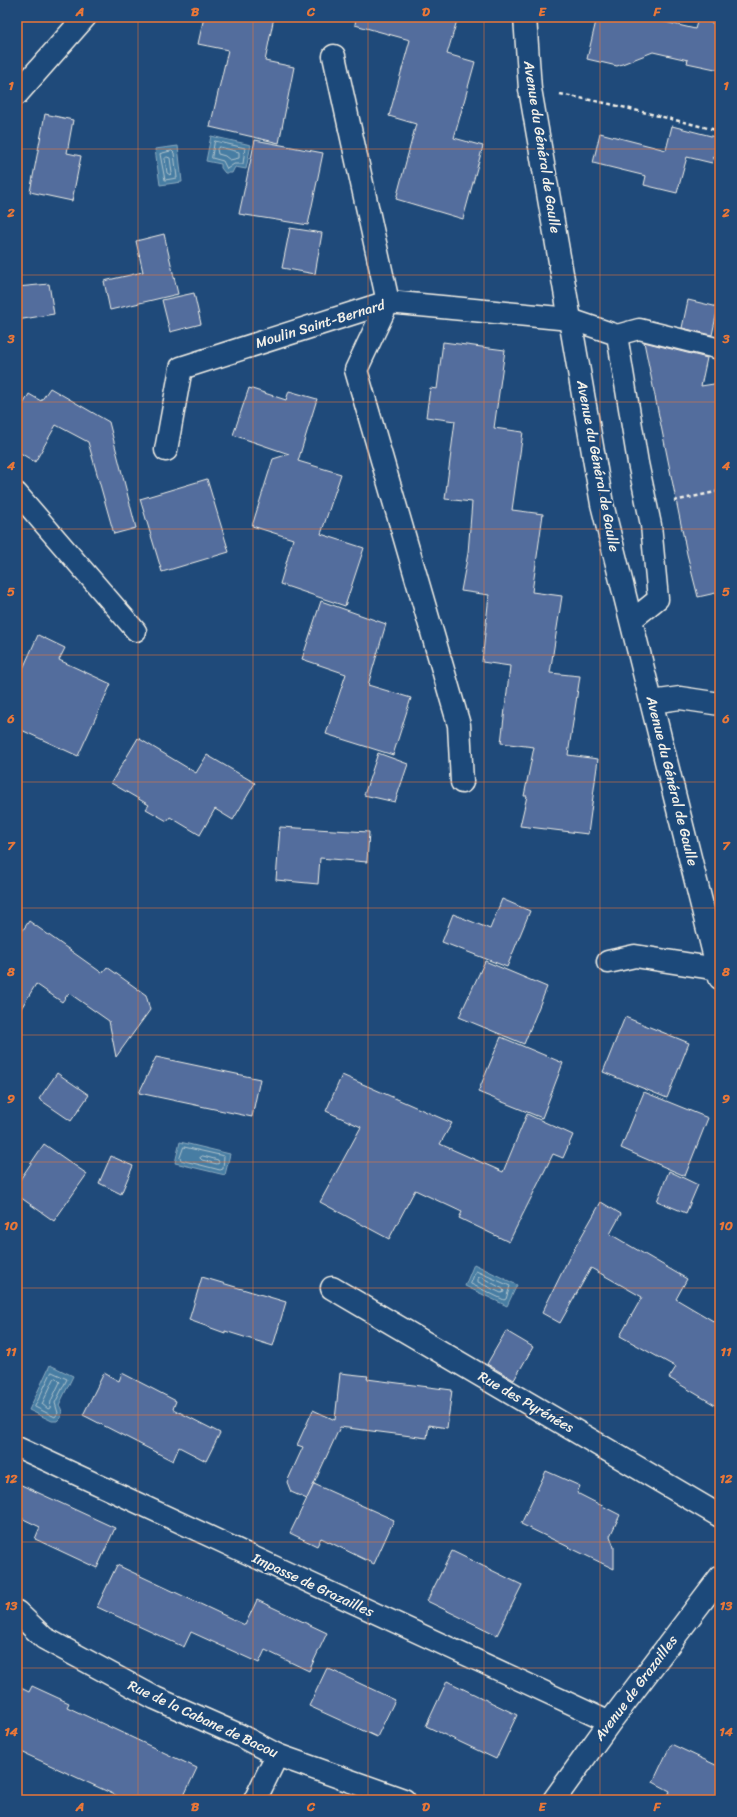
<svg xmlns="http://www.w3.org/2000/svg" width="737" height="1817" viewBox="0 0 737 1817" font-family="Sriracha,sans-serif">
<rect width="100%" height="100%" fill="#1f4a7a"/>
<filter id="ink" filterUnits="userSpaceOnUse"><feTurbulence type="fractalNoise" baseFrequency=".025" numOctaves="2"/><feDisplacementMap in="SourceGraphic" scale="8" xChannelSelector="R" yChannelSelector="G"/><feConvolveMatrix kernelMatrix="1 2 1 2 8 2 1 2 1" color-interpolation-filters="sRGB"/></filter>
<g filter="url(#ink)">
<g fill="#477da3" stroke="#8cabbf">
<path d="M211,136L251,145L246,169L235,167L232,173H225L221,168V164L206,161Z"/>
<path d="M178,146L182,182L160,185L155,149Z"/>
<path d="M180,1142L230,1154L225,1175L175,1163Z"/>
<path d="M474,1264L517,1285L507,1306L465,1286Z"/>
<path d="M50,1365L73,1376L59,1405C63,1411 63,1416 57,1421H52L29,1410Z"/>
</g>
<g fill="none" stroke-linecap="round" stroke-linejoin="round">
<g stroke="#afc3cc" stroke-width="1">
<path d="M215,141L245,148L243,164H234L227,169L223,161L212,158Z"/>
<path d="M220,147L239,152V158L230,160L225,156L218,154L217,149Z"/>
<path d="M172,151L174,153L177,178L165,180L160,154Z"/>
<path d="M167,157L170,158L172,173L170,175L167,173L165,159Z"/>
<path d="M184,1147L224,1156L223,1169L220,1170L181,1160L180,1158Z"/>
<path d="M203,1156L218,1160L219,1163L217,1164L202,1160L200,1158Z"/>
<path d="M476,1271L510,1286L506,1299L504,1300L471,1284Z"/>
<path d="M481,1277L503,1289L504,1292L501,1293L478,1282V1278Z"/>
<path d="M52,1372L67,1379L55,1403L58,1413L55,1417L35,1407Z"/>
<path d="M56,1378L60,1382L51,1401L50,1408L48,1409L42,1404L54,1379Z"/>
</g>
</g>
<g fill="#526d9d" stroke="#f4f1e8">
<path d="M204,17H274L265,61L294,67L279,143L210,127L228,50L198,44Z"/>
<path d="M356,17H458L447,54L475,62L454,138L483,146L463,219L396,199L416,124L389,116L410,40L355,25Z"/>
<path d="M597,17H644L695,29L698,19L720,25V70L687,63L688,60L653,52L617,66L587,59Z"/>
<path d="M45,114L73,120L67,153L81,156L72,201L30,192Z"/>
<path d="M672,126L719,138L712,163L687,157L677,193L644,185L646,176L593,163L600,133L666,150Z"/>
<path d="M255,140L323,153L308,225L239,214Z"/>
<path d="M290,228L322,233L315,274L282,268Z"/>
<path d="M164,234L178,294L110,310L104,281L143,272L136,241Z"/>
<path d="M49,284L54,314L17,320V287Z"/>
<path d="M194,293L201,324L170,332L162,300Z"/>
<path d="M688,300L718,307L712,335L682,328Z"/>
<path d="M443,342L505,350L494,428L523,432L512,510L543,514L532,592L562,596L550,673L580,676L568,755L598,759L588,834L520,826L527,796H524L534,747L501,743L510,666L482,662L489,595L461,591L468,553L472,502L445,499L455,421L426,417L430,388L437,389Z"/>
<path d="M644,342L707,358L701,386L720,383V592L698,597L687,554Z"/>
<path d="M50,388L109,422L136,528L114,534L88,442L56,425L35,462L17,451V415L29,394L41,401Z"/>
<path d="M249,388L286,400L289,391L317,399L298,461L341,474L321,534L364,548L345,606L280,584L293,539L252,526L273,459L289,454L233,435Z"/>
<path d="M207,479L229,552L162,572L140,499Z"/>
<path d="M321,601L386,624L368,685L411,698L393,755L326,734L346,674L302,659Z"/>
<path d="M38,635L65,648L59,660L111,684L78,756L17,728V682Z"/>
<path d="M138,738L196,773L207,755L255,783L233,820L215,809L200,835L170,817L167,821L146,809L149,805L111,783Z"/>
<path d="M378,753L408,764L395,802L364,795Z"/>
<path d="M280,827L369,832L367,862L320,858L318,884L276,880Z"/>
<path d="M502,899L530,911L507,967L442,942L453,914L490,929Z"/>
<path d="M29,921L102,973L107,967L146,995L150,1010L116,1057L109,1021L69,993L62,1002L36,984L17,1015V939Z"/>
<path d="M485,961L547,987L524,1044L459,1017Z"/>
<path d="M625,1017L689,1043L667,1098L603,1072Z"/>
<path d="M501,1037L563,1063L542,1118L478,1092Z"/>
<path d="M156,1057L260,1079L252,1117L139,1093Z"/>
<path d="M57,1073L89,1095L71,1121L39,1099Z"/>
<path d="M342,1075L452,1123L440,1144L503,1172L527,1114L573,1135L563,1158L553,1154L509,1242L459,1218L462,1212L415,1190L389,1239L320,1202L361,1127L326,1111Z"/>
<path d="M644,1092L708,1118L685,1176L621,1148Z"/>
<path d="M44,1144L87,1174L54,1221L17,1195V1184Z"/>
<path d="M111,1156L133,1166L121,1194L99,1183Z"/>
<path d="M669,1171L698,1185L686,1213L657,1201Z"/>
<path d="M601,1202L621,1214L610,1234L687,1279L676,1299L720,1325V1408L669,1378L676,1367L620,1336L642,1297L591,1268L560,1323L542,1313L569,1258Z"/>
<path d="M202,1277L286,1302L273,1346L225,1331V1333L189,1320Z"/>
<path d="M506,1331L533,1347L514,1380L487,1364Z"/>
<path d="M104,1373L119,1381L122,1373L176,1401L173,1409L220,1433L206,1461L179,1447L173,1461L83,1415Z"/>
<path d="M340,1373L368,1376L367,1379L452,1390L447,1428L429,1425L427,1438L340,1427L307,1499L291,1492L287,1482L303,1447L297,1445L313,1410L335,1420Z"/>
<path d="M546,1471L580,1486L577,1493L620,1515L610,1536L614,1547V1569L521,1524Z"/>
<path d="M17,1483L115,1528L97,1568L35,1539L40,1527L17,1516Z"/>
<path d="M314,1484L394,1520L374,1564L321,1538L317,1546L290,1533Z"/>
<path d="M452,1551L522,1585L497,1635L427,1601Z"/>
<path d="M117,1565L245,1625L257,1600L327,1633L309,1671L265,1650L259,1663L191,1632L184,1647L97,1607Z"/>
<path d="M327,1668L395,1700L377,1737L309,1706Z"/>
<path d="M447,1681L517,1715L496,1759L426,1726Z"/>
<path d="M17,1686L29,1692L32,1686L69,1703L67,1707L197,1768L182,1800H126L17,1750Z"/>
<path d="M671,1744L720,1767V1800H666L670,1791L653,1782Z"/>
</g>
<g fill="none" stroke-linecap="round" stroke-linejoin="round">
<g stroke="#f4f1e8" stroke-width="23">
<g id="lane">
<path d="M570,319L617,335L638,463L651,525L658,599L632,620"/>
<path d="M617,335L639,329L720,349"/>
<path d="M17,493L136,631"/>
<path d="M17,1447L610,1722"/>
</g>
</g>
<g stroke="#f4f1e8" stroke-width="25">
<g id="street">
<path d="M334,56L388,302L356,370L459,725L462,782"/>
<path d="M17,94L85,17"/>
<path d="M166,450L181,368L388,302L570,319"/>
<path d="M652,702L680,698L720,704"/>
<path d="M608,962L635,956L718,969"/>
<path d="M332,1288L720,1516"/>
<path d="M17,1612L44,1638L155,1698L239,1735L277,1755L404,1800"/>
<path d="M255,1800L277,1755"/>
</g>
</g>
<g stroke="#f4f1e8" stroke-width="25">
<g id="secondary">
<path d="M525,17L530,89L602,504L720,978"/>
<path d="M554,1800L610,1722L720,1577"/>
</g>
</g>
<g stroke="#f4f1e8" stroke-width="2.5" stroke-dasharray="4 3" stroke-linecap="butt">
<path d="M560,94L610,104L720,131"/>
<path d="M674,501L720,491"/>
</g>
<use href="#lane" stroke="#1f4a7a" stroke-width="20"/>
<use href="#street" stroke="#1f4a7a" stroke-width="22"/>
<use href="#secondary" stroke="#1f4a7a" stroke-width="22"/>
</g>
</g>
<path fill="none" stroke="#ea7738" stroke-width="1" stroke-opacity="0.55" d="M138,17V1800M253,17V1800M368,17V1800M484,17V1800M600,17V1800M17,149H720M17,275H720M17,402H720M17,529H720M17,655H720M17,782H720M17,908H720M17,1035H720M17,1162H720M17,1288H720M17,1415H720M17,1542H720M17,1668H720"/>
<g text-anchor="middle" dominant-baseline="central" stroke-width="4" stroke-linejoin="round" paint-order="stroke">
<g font-size="14" fill="#f4f1e8" stroke="#1f4a7a">
<text transform="translate(542 147) rotate(81)">Avenue du Général de Gaulle</text>
<text transform="translate(320 324) rotate(-17)">Moulin Saint-Bernard</text>
<text transform="translate(598 466) rotate(79)">Avenue du Général de Gaulle</text>
<text transform="translate(672 781) rotate(76)">Avenue du Général de Gaulle</text>
<text transform="translate(526 1402) rotate(30)">Rue des Pyrénées</text>
<text transform="translate(313 1585) rotate(25)">Impasse de Grazailles</text>
<text transform="translate(636 1688) rotate(-53)">Avenue de Grazailles</text>
<text transform="translate(203 1719) rotate(25)">Rue de la Cabane de Bacou</text>
</g>
</g>
<rect width="737" height="1817" fill="none" stroke="#1f4a7a" stroke-width="44"/>
<rect x="22" y="22" width="693" height="1773" fill="none" stroke="#ea7738" stroke-width="1.5"/>
<g font-size="13" text-anchor="middle" font-weight="bold" fill="#ea7738">
<text x="80" y="16">A</text>
<text x="195" y="16">B</text>
<text x="311" y="16">C</text>
<text x="426" y="16">D</text>
<text x="542" y="16">E</text>
<text x="657" y="16">F</text>
<text x="11" y="90">1</text>
<text x="726" y="90">1</text>
<text x="11" y="217">2</text>
<text x="726" y="217">2</text>
<text x="11" y="343">3</text>
<text x="726" y="343">3</text>
<text x="11" y="470">4</text>
<text x="726" y="470">4</text>
<text x="11" y="596">5</text>
<text x="726" y="596">5</text>
<text x="11" y="723">6</text>
<text x="726" y="723">6</text>
<text x="11" y="850">7</text>
<text x="726" y="850">7</text>
<text x="11" y="976">8</text>
<text x="726" y="976">8</text>
<text x="11" y="1103">9</text>
<text x="726" y="1103">9</text>
<text x="11" y="1230">10</text>
<text x="726" y="1230">10</text>
<text x="11" y="1356">11</text>
<text x="726" y="1356">11</text>
<text x="11" y="1483">12</text>
<text x="726" y="1483">12</text>
<text x="11" y="1610">13</text>
<text x="726" y="1610">13</text>
<text x="11" y="1736">14</text>
<text x="726" y="1736">14</text>
<text x="80" y="1811">A</text>
<text x="195" y="1811">B</text>
<text x="311" y="1811">C</text>
<text x="426" y="1811">D</text>
<text x="542" y="1811">E</text>
<text x="657" y="1811">F</text>
</g>
</svg>
